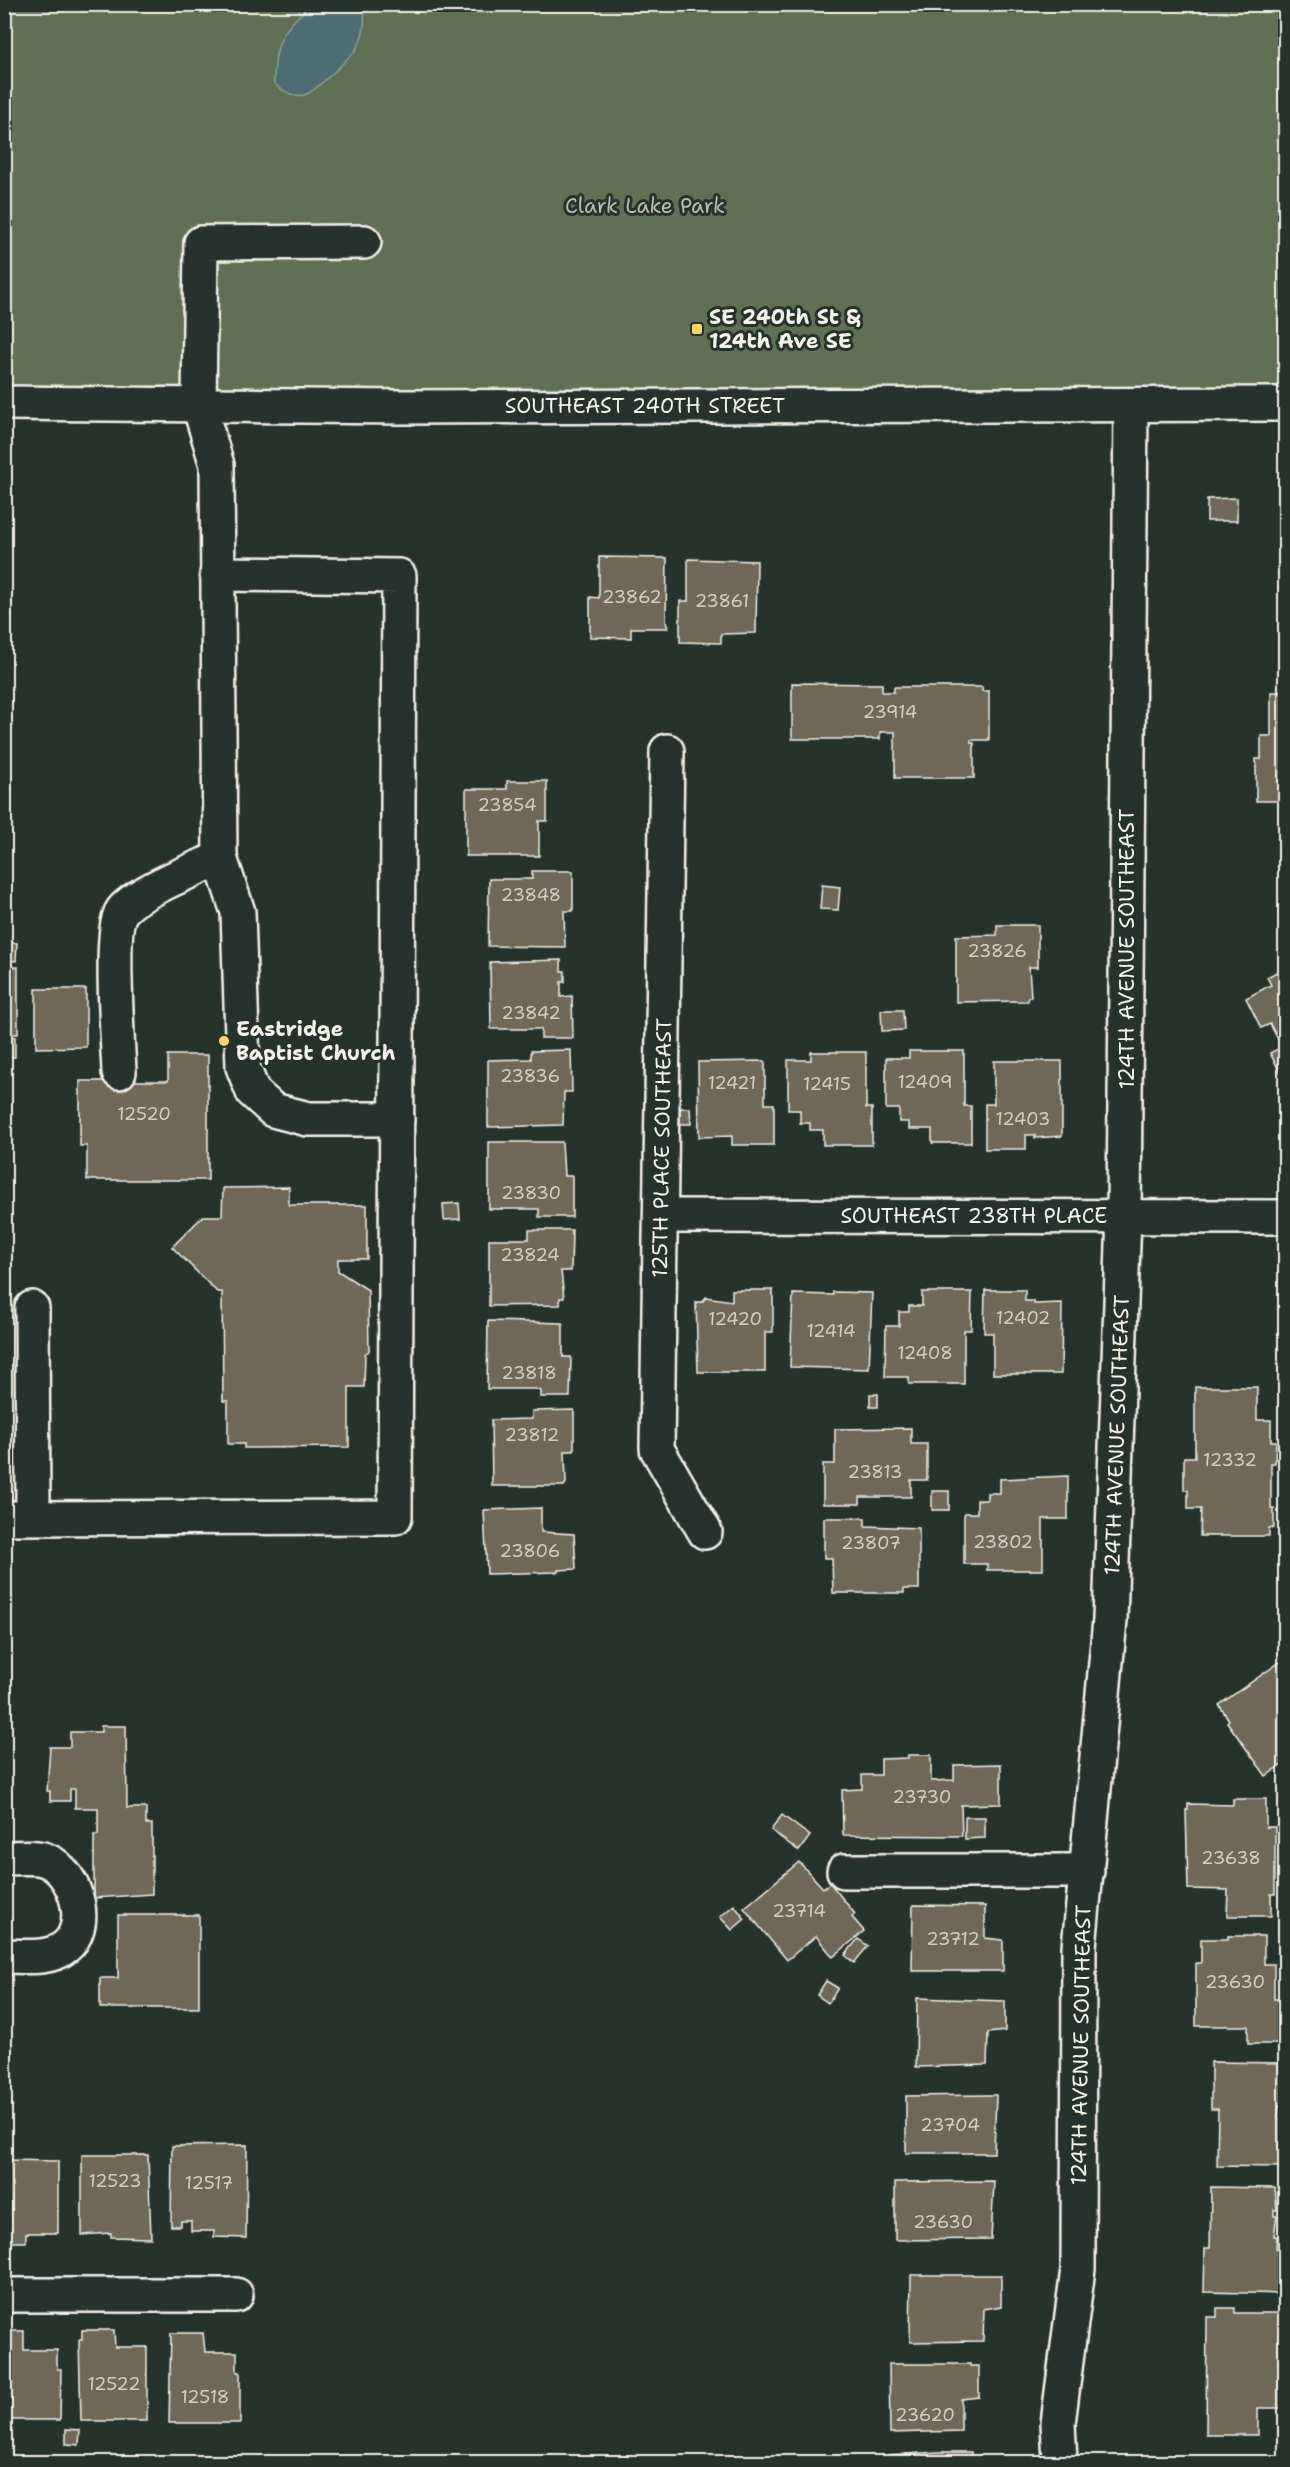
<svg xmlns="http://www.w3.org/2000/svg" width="1290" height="2467" viewBox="0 0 1290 2467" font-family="'Shantell Sans',sans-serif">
<rect width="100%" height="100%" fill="#26332d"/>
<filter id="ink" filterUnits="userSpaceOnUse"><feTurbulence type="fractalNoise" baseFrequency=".0167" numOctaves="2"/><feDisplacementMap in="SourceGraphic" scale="12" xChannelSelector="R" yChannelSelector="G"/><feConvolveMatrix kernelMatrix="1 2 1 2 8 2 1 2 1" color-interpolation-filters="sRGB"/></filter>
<g filter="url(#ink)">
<path fill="#5e7052" stroke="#a9b09d" stroke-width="1.5" d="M5,5H1285V404L5,403Z"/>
<path fill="#4c6d73" stroke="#8fa2a2" stroke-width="1.5" d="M311,5H364C365,19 365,32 358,46C354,54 316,90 307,94C295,99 282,91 274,83C274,43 281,30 311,5Z"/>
<g fill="#6f6757" stroke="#f4f1e8" stroke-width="1.5">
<path d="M1237,498V521H1207V499Z"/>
<path d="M599,557L667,558L666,622L668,628H631V638L590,637V597L599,598Z"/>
<path d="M688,559L757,561L756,633L721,634V643L680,642V601H688Z"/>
<path d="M792,683L882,684V692H894V687H982V691H989V740H971V743H974V778H895V732H880V739H792Z"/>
<path d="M1271,692H1286V801H1256V759H1261V736H1271Z"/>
<path d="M507,781H547V821H539V856H466V789H507Z"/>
<path d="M532,871H573V911H564L565,947L488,946L489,879H532Z"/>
<path d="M822,885L840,887L838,910L820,909Z"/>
<path d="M997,925H1038V967H1029L1031,997H1028V1001L956,1002V936L997,935Z"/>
<path d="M4,942L17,943L16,961L4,960Z"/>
<path d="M561,960V971H565V982H561V997L572,996L573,1038H541V1029H491L490,962Z"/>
<rect x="4" y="967" width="14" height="67"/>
<path d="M1286,967V1083L1270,1053L1282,1047L1270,1024L1261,1028L1246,998L1271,985L1267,977Z"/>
<path d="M36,989H86V1047L36,1048Z"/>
<path d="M881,1010H903L904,1030L882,1031Z"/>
<rect x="4" y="1037" width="11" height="20"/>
<path d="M571,1050L572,1092H564L563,1125L488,1127V1060L531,1059V1051Z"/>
<path d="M909,1051H964V1106H971V1143H932V1129H909V1122H899V1109H886V1058H909Z"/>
<path d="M811,1052H866V1108H872V1145H823V1130H810V1123H800V1110H788V1060H811Z"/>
<path d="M168,1055H208V1180H87V1146H80V1081H168Z"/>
<path d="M765,1061V1104H774V1145H732V1136L699,1137L698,1062Z"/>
<path d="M994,1061H1062V1136L1035,1138V1135H1026V1149H985V1104H994Z"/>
<path d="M680,1108H690L691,1124H680Z"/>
<path d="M489,1142H562L564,1176H572V1217H539V1209H489Z"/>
<path d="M289,1187V1205H367V1259H338V1271L368,1290L369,1351L365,1354L364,1387H349V1447L244,1448V1444H228V1401H223L222,1292H217L172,1247L203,1216H222L223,1188Z"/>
<path d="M459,1203L460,1219L444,1220L443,1204Z"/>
<path d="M529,1230H572L571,1271H561L564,1298H560V1305L489,1306V1239H529Z"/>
<path d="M732,1290H773V1332H765V1372H698L696,1302H702L706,1297L732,1301Z"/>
<path d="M985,1290H1025V1301H1034V1304L1062,1303L1061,1374H993V1333H984Z"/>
<path d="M833,1292L872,1293L869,1369L790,1367L793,1294L833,1295Z"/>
<path d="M922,1292H972L971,1330H964V1384H909V1377H885L886,1326H899V1312H909V1306H922Z"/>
<path d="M488,1321L563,1323V1357H571L570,1397H541V1391L535,1389H487Z"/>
<path d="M1195,1387H1257V1420H1271V1441H1276L1275,1463H1271V1509H1274V1528H1269V1536H1200L1201,1509H1188V1490H1184V1457H1195Z"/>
<rect x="870" y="1394" width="8" height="13"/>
<path d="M574,1410V1451H565L566,1483L564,1486H492L491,1420L532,1419V1411Z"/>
<path d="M911,1428V1444H927V1480H911V1497H860V1504H823V1464H835V1429Z"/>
<path d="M1068,1476V1519H1043V1570H987V1564H964V1513H977V1500H987V1493H1000V1479Z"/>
<rect x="932" y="1491" width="17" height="19"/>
<path d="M541,1508V1532L574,1534L576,1569L558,1570V1572L487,1574L484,1510Z"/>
<path d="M824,1518H865V1526L919,1528V1589H904V1593H833L832,1558H824Z"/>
<path d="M1280,1662L1286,1670V1762L1266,1776L1227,1722L1229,1720L1219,1705Z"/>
<path d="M101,1726H126L127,1808H146V1824H152V1894L94,1898V1835H98V1808H75V1789H70V1801H50V1791H47L50,1747H70V1732H101Z"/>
<path d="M908,1755H931V1781L954,1780V1765L1001,1764V1804L961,1805L962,1836L843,1835L842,1790L862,1789V1775H881V1759L908,1758Z"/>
<path d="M1233,1799H1266V1827H1275V1894H1271V1916H1227L1228,1890L1188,1889L1186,1810H1188V1804L1233,1805Z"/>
<path d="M782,1815L810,1836L799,1851L771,1830Z"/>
<path d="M965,1817H985V1838L965,1839Z"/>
<path d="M799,1862L823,1888L830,1883L855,1914L852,1917L864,1931L833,1957L816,1936L787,1960L744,1908Z"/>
<path d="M734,1905L745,1919L732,1930L720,1917Z"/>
<path d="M913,1905L985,1906V1938L1003,1940V1971H912Z"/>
<path d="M118,1915H199V2008H100V1978H118Z"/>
<path d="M1228,1936H1264V1964H1274V1999H1286V2044H1248V2026H1196V1963H1201V1939H1228Z"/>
<path d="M858,1939L868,1946L854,1963L845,1955Z"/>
<path d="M826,1981L838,1988L828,2003L817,1995Z"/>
<path d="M917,1998L1005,2001V2031L988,2033L987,2065L916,2067Z"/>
<path d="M1211,2062L1286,2063V2105H1279L1278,2119L1286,2120V2167L1217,2166L1218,2109H1211Z"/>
<path d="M990,2095H996L994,2153H906V2096Z"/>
<path d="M247,2145L246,2238L214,2237V2231H191V2221H181V2226H171L172,2146Z"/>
<path d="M82,2155H148L151,2238L111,2237V2233L82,2235Z"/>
<path d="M4,2160L58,2161V2233H26V2242H4Z"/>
<path d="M994,2181L991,2239L895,2240V2182Z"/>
<path d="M1211,2187L1275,2188L1277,2210H1274V2216H1277L1274,2236H1277L1276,2249H1286V2294L1204,2292L1205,2248H1210Z"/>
<path d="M911,2275H1001V2306L984,2309L983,2341L910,2342Z"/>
<path d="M1217,2308H1235V2313H1286V2408H1258V2435H1206L1207,2317H1217Z"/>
<path d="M82,2330H114L115,2347H147V2421H81L79,2340H82Z"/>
<path d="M4,2331H24V2350H57V2369H61L60,2420H4Z"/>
<path d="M171,2333H203L205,2352H237V2372H240V2423H169Z"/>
<path d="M889,2364H970V2366H979V2397L961,2399V2431L890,2433Z"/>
<path d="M66,2429L80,2430L79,2445L66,2444Z"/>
<path d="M939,2452H971V2456H981V2462H889V2455Z"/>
</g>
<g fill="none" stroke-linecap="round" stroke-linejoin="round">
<g stroke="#f4f1e8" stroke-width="38">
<g id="minor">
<path d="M364,242L201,243L199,405L217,465L220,858L238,912L243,1067L253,1092L273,1110L308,1119H397"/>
<path d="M667,751L657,1449L705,1532"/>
<path d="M119,1072C118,1044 109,928 122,911C136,892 196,869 220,858"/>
<path d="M662,1216L1286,1217"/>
<path d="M32,1308L33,1517"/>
<path d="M4,1518L395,1517L399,576L217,574"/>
<path d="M4,1858C17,1858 35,1856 46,1860C78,1873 94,1933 59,1951C43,1959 22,1956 4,1956"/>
<path d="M844,1871H1087"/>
<path d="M4,2295H236"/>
<path d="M1060,2462L1058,2423L1078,2269L1079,1947L1110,1620L1124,1216L1131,405"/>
</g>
</g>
<g stroke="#f4f1e8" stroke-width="38">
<path id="major" d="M4,403L403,407L1286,404"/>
</g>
<use href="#minor" stroke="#26332d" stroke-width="33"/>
<use href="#major" stroke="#26332d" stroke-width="33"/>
</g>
</g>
<g fill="#ffd166" stroke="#26332d" stroke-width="2">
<rect x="691" y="323" width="12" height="12" rx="3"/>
<circle cx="224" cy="1041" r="6"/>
</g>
<g text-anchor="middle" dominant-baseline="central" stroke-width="6" stroke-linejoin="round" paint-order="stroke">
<g font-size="18" fill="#d3cec4">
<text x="632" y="597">23862</text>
<text x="722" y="601">23861</text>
<text x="890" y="712">23914</text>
<text x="507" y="805">23854</text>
<text x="531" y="895">23848</text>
<text x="997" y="951">23826</text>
<text x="531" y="1013">23842</text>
<text x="530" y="1076">23836</text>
<text x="925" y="1082">12409</text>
<text x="732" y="1083">12421</text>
<text x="827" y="1084">12415</text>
<text x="144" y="1114">12520</text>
<text x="1023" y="1119">12403</text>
<text x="531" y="1193">23830</text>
<text x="530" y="1255">23824</text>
<text x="1023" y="1318">12402</text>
<text x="735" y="1319">12420</text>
<text x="831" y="1331">12414</text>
<text x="925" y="1353">12408</text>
<text x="529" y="1373">23818</text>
<text x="532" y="1435">23812</text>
<text x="1230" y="1460">12332</text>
<text x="875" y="1472">23813</text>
<text x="1003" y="1542">23802</text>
<text x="871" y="1543">23807</text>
<text x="530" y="1551">23806</text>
<text x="922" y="1797">23730</text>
<text x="1231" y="1858">23638</text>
<text x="799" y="1911">23714</text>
<text x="953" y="1939">23712</text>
<text x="1235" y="1982">23630</text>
<text x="950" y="2125">23704</text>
<text x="115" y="2181">12523</text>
<text x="209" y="2183">12517</text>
<text x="943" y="2222">23630</text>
<text x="114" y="2384">12522</text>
<text x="205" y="2397">12518</text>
<text x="925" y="2415">23620</text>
</g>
<g font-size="21" fill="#b8bdac" stroke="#26332d">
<text x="645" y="206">Clark Lake Park</text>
</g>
<g font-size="21" font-weight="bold" fill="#f4f1e8" stroke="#26332d" text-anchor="start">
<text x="709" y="317">SE 240th St &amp;<tspan x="709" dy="24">124th Ave SE</tspan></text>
<text x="236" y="1029">Eastridge<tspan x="236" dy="24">Baptist Church</tspan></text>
</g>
<g font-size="21" fill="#f4f1e8" stroke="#26332d">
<text x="645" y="406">SOUTHEAST 240TH STREET</text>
<text transform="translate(1127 949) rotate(-90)">124TH AVENUE SOUTHEAST</text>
<text transform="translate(662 1148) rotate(-89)">125TH PLACE SOUTHEAST</text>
<text x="974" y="1216">SOUTHEAST 238TH PLACE</text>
<text transform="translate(1117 1435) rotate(-88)">124TH AVENUE SOUTHEAST</text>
<text transform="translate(1081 2045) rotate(-89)">124TH AVENUE SOUTHEAST</text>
</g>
</g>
<rect width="1290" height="2467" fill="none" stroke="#26332d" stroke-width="24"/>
<rect x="12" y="12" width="1266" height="2443" fill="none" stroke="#f4f1e8" stroke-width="2" filter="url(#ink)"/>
</svg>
